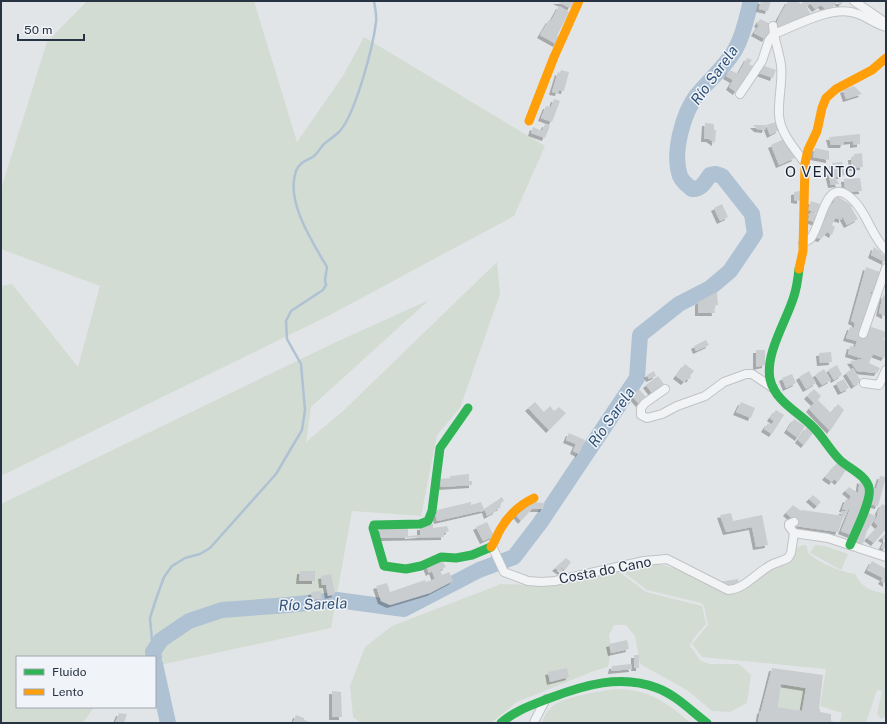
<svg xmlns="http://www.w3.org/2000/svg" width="887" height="724" viewBox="0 0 887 724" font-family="'Public Sans',sans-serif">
<defs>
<filter id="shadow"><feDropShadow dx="-3" dy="3" stdDeviation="0" flood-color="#0004"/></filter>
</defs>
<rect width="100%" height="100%" fill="#e2e5e8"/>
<g fill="#d3dcd2">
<path d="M87,1H254L297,142L343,76L364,37L545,146L514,216L330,315L1,476V286L12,284L78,367L100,286L1,249V189L47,42Z"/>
<path d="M497,262L500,294L460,408L437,435L421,516L352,511L331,628L155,666V657H17V707H94L83,723H1V504L334,343L429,300L311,407L306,442L343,411Z"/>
<path d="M803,545L807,546L808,553C821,564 839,571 855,574C863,589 870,590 886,594V716L881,719L877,714L882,691L877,690L866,723H840L842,713L820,706L826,669L702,657L692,644L708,625L704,606L701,603L647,590L622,571L659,564L683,571L727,595L738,591L774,566L792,556L797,548Z"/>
<path d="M815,545L825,546L848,554L841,570L810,553Z"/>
<path d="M618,571L646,592L702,606L706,624L694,638L690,646L701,661L710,664H739L751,675L747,703L730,712L712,711L687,690L640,664L635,636L626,625H614L609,635L611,649L608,667L594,671L517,702L491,723H362L353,717L350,686L365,647L392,626L501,584L545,585Z"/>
<path d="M781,684L806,688L802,711L778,707Z"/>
<path d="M615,689C649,689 666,702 691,723H541C544,717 548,709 554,705C564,697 601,691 615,689Z"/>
</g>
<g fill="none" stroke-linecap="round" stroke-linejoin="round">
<path stroke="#aec2d4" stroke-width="2.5" d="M153,652L150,618L156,599L164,577L172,566L185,558L200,554L210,548L276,474L302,430L305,410L301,364L287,339L286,321L291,311L323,290L326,285L325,280L327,267C313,243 285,201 296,171C299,162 307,161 314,156C318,153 320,148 324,144C329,140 335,136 340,131C356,112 373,47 376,22C377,15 375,8 374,1"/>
<g stroke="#aec2d4" stroke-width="16">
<path d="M154,657L153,652L161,640L189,621L222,610L288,605L337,600L404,609L479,570L514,557L540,523L637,378L640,335L679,304L710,288L730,271L755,234L752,214L722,176L716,174L710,175C705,182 701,190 692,189C688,186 682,181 680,176C672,153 683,113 697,95C710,79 727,65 736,48C744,34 747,16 751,1"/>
<path d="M155,664L168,723"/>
</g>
</g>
<g fill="#cacdd0" fill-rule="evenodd" filter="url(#shadow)">
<path d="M556,1H574L570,8Z"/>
<path d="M761,1H771L768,11L759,9Z"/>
<path d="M788,1H797L801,4L804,1L806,2L808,1H843L841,5L837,2L828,12L821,5L815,9L810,3L807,7L812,17L784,26L775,27L779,17Z"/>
<path d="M559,6L569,12L557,36L560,37L556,44L540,35L549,20L551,21Z"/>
<path d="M760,19L773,25L765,39L754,33L759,25L757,24Z"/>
<path d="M747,58L752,60L749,64L755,67L747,81L744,79L736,92L729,87L733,80L726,76L730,70L738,74Z"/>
<path d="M762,65L776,70L773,78L759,73Z"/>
<path d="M561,70L569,72L564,91L559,90L558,93L552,92L558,72L560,73Z"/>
<path d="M854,86L862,94L846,99L843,90Z"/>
<path d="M554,99L560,101L552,122L541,118L546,106L551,107Z"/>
<path d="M776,122L779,130L770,135L766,125Z"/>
<path d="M705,123L714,124V130H716L715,143L709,139H704Z"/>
<path d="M545,124L550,126L545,138L531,133L533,127L542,131Z"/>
<path d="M753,125H766L765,130L757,129Z"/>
<path d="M860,134V144L853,145V141L844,142L843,145H831L829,137Z"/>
<path d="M784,139L795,158L779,165L771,145Z"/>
<path d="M815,148L829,151V160L813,157Z"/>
<path d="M862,153L863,167L852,168L851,157H854V154Z"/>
<path d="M842,162L845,175L835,177L839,184L831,185L828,172H834L832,163Z"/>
<path d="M860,178L862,191L848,192L845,188L844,179Z"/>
<path d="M800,191V201L794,200V192Z"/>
<path d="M837,196L853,206L851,207L858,219L847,225L842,216V220L835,218L832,225L835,227L832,235L827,232L821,239L814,237L823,221L824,222L831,204L833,203Z"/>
<path d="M811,201L820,204L817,213L808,210Z"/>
<path d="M722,204L728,217L720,221L714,208Z"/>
<path d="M811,212L820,215L817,223L808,220Z"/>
<path d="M874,247L881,252V254L886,256L885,262L871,255Z"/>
<path d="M866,267L880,272L874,293L871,291L870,294L874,296L869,326L886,332L884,340L886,341V355L884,358L873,354L869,363L880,368L877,373L857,371L850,361L864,359L848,354L850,346L855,347L857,341L846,338L850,327L854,328L855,323L851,321Z"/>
<path d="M717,292L718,305L714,306L715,313H698V302Z"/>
<path d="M883,295L886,296L885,316L879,313Z"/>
<path d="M706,340L709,345L696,351L694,346Z"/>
<path d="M756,350H765V365L756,367Z"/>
<path d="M831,352L832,362L820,363L819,353Z"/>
<path d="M685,364L694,371L690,376L691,377L689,380L688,378L684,382L676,376Z"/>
<path d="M837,365L842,375L834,380L828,370Z"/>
<path d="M853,368L861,381L854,386L846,373Z"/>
<path d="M824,369L831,380L822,385L815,375Z"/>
<path d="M654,371L656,376L649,379L647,375Z"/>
<path d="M809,371L816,383L806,389L799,377Z"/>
<path d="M792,374L796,383L786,388L782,378Z"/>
<path d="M658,376L664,384L652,393L646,385Z"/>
<path d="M844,379L849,388L841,392L836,383Z"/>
<path d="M639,389L646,397L639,404L632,396Z"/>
<path d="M814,389L821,396L818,400L831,413L838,404L844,410L830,431L809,409L814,403L807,396Z"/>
<path d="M535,402L544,412L550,406L554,411L559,407L566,413L549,430L528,408Z"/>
<path d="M741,402L755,408L751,418L736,412Z"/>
<path d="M776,410L784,415L772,434L764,429L768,423L771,425L774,421L770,418Z"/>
<path d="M794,419L805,426L798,438L787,430Z"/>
<path d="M807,427L813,433L804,445L798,440Z"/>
<path d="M569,433L585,440L579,454L573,451L576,444L566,440Z"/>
<path d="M837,463L846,470L838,482L834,479L832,482L825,477Z"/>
<path d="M469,474V481H472V485L441,487L440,479L450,478V476Z"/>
<path d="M880,476L886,477L878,506L869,504L870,487L876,489Z"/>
<path d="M860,480L865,484L864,503L851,535L841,531L850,509L849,508L845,517L841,514L842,511H845L846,510L842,509L846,499L849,500L851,496L845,491L849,487L858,493Z"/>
<path d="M813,495L821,502L817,506L809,499Z"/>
<path d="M502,497L504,501L499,504L501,507L496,510V511L487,516L485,510L437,521L435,513H437V510L471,502V505L481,502L484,509Z"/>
<path d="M532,502L545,503L543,509H532L521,521L516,515Z"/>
<path d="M882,504L886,506V529L874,543L867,538L878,526L874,522L877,517L878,511Z"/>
<path d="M793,505L801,511L802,510L844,516L838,532L795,526L794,520L786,513Z"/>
<path d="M866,512L876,516L867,531L863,544L856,542Z"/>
<path d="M731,513L733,521L762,515L768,545L756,547L752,527L726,532L720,515Z"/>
<path d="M487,522L494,536L483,541L476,527Z"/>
<path d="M433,524V528L447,526L449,531L444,533V537L381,538L379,528H408V536L420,535V527H425Z"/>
<path d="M886,533V549L881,548L885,540L881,538Z"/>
<path d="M566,558L571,562L565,570L561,567L560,568L563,570L561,572L555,568Z"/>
<path d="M441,559L446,567L440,570L442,575L449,572L453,581L430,593L390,605L381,601L376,586L387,583L390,592L425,580L426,582L435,579L432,571L429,573L426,566Z"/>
<path d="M872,561L886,569V584L881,581L883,578L867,570Z"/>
<path d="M300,571H315V581H299Z"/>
<path d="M331,574L335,594L328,596L326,585H322L321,576Z"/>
<path d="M738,579L739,585L727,587L718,582Z"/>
<path d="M321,591L322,599L312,600L311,592Z"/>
<path d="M627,640L629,649L611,653L609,644Z"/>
<rect x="634" y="655" width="5" height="13"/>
<path d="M631,664L632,669L611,671L612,666Z"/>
<path d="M567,668L569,677L550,682L548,672Z"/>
<path d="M772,668L823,675L819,709H820V712L831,714V721L837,723H758L760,711H761ZM781,684L806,688L802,711L778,707Z"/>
<path d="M332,691L341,692L342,717H332Z"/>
<path d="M119,713L127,714L124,723H115Z"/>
<path d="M296,715L304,718V720L313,723H293Z"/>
</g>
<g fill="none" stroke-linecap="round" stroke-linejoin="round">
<g stroke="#c0c3c6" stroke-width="10">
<g id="street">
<path d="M854,1L886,23"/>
<path d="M773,26C774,39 779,52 781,65C783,82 778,98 779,115C780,133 795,149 805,163"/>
<path d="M740,94L762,61L769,40L774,34C795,26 832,5 855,13C866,16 875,24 886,27"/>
<path d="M803,243C805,242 809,240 811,238C823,222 826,169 856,203C868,217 872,236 886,250"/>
<path d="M863,334L886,268"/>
<path d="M864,383L879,385L886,370"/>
<path d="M665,389L645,403L641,408V415L647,418L662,414L677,406L705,396L724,382L746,374H752L773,388"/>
<path d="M794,522L789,524V526L794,533L828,538L886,557"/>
<path d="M492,546L504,572L528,581L541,582L555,581L644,561L667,559L728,590C745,589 756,573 771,565C777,562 783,561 788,558L791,553L794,533"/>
<path d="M534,723L535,720L546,699"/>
</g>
</g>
<use href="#street" stroke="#f2f3f4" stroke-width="8"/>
<g stroke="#30b455" stroke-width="9">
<path d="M799,269C798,278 797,287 794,296C787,320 765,353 770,379C775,402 800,413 814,428C824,438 831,452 841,461C849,468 867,476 869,488C872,501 855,532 850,545"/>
<path d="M468,408L440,448L432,511L428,521L420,524L374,525L373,528L384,566L406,569L421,566L441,557L456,558L472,555L491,547"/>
<path d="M501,723C516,710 532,705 550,698C584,685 621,674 657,688C676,695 691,711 707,723"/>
</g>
<g stroke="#ff9f0a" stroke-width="9">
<path d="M529,121L554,57L579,1"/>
<path d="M799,269L803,251L805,163L808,150L817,131L822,108L826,98L836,89L872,70L886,58"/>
<path d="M491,547C495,542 497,535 500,530C508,516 519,505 534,498"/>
</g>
</g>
<g text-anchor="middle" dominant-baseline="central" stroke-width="3" stroke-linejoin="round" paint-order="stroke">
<g font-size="14" fill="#273242" stroke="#f0f3f7">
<text transform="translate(605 570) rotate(-11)">Costa do Cano</text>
</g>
<g font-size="15" font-style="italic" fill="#2e5179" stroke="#f0f3f7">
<text transform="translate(714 75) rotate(-54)">Río Sarela</text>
<text transform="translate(611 417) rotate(-55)">Río Sarela</text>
<text transform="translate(313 604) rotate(-2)">Río Sarela</text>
</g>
<g font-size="15" letter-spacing="1" fill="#1a2333" stroke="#f0f3f7">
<text x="821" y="171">O VENTO</text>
</g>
</g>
<rect width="887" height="724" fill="none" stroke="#273242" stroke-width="4"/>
<rect x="16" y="656" width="140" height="52" fill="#f0f3f7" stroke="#a0a6af"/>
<rect x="24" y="669" width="20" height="6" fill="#30b455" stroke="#a0a6af"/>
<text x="52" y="676" font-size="12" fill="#273242">Fluido</text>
<rect x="24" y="689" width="20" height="6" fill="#ff9f0a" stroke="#a0a6af"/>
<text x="52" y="696" font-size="12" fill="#273242">Lento</text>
<path d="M18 34v6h66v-6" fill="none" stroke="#273242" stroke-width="2"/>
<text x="24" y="34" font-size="12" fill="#273242" stroke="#f0f3f7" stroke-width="3" paint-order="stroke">50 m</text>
</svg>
